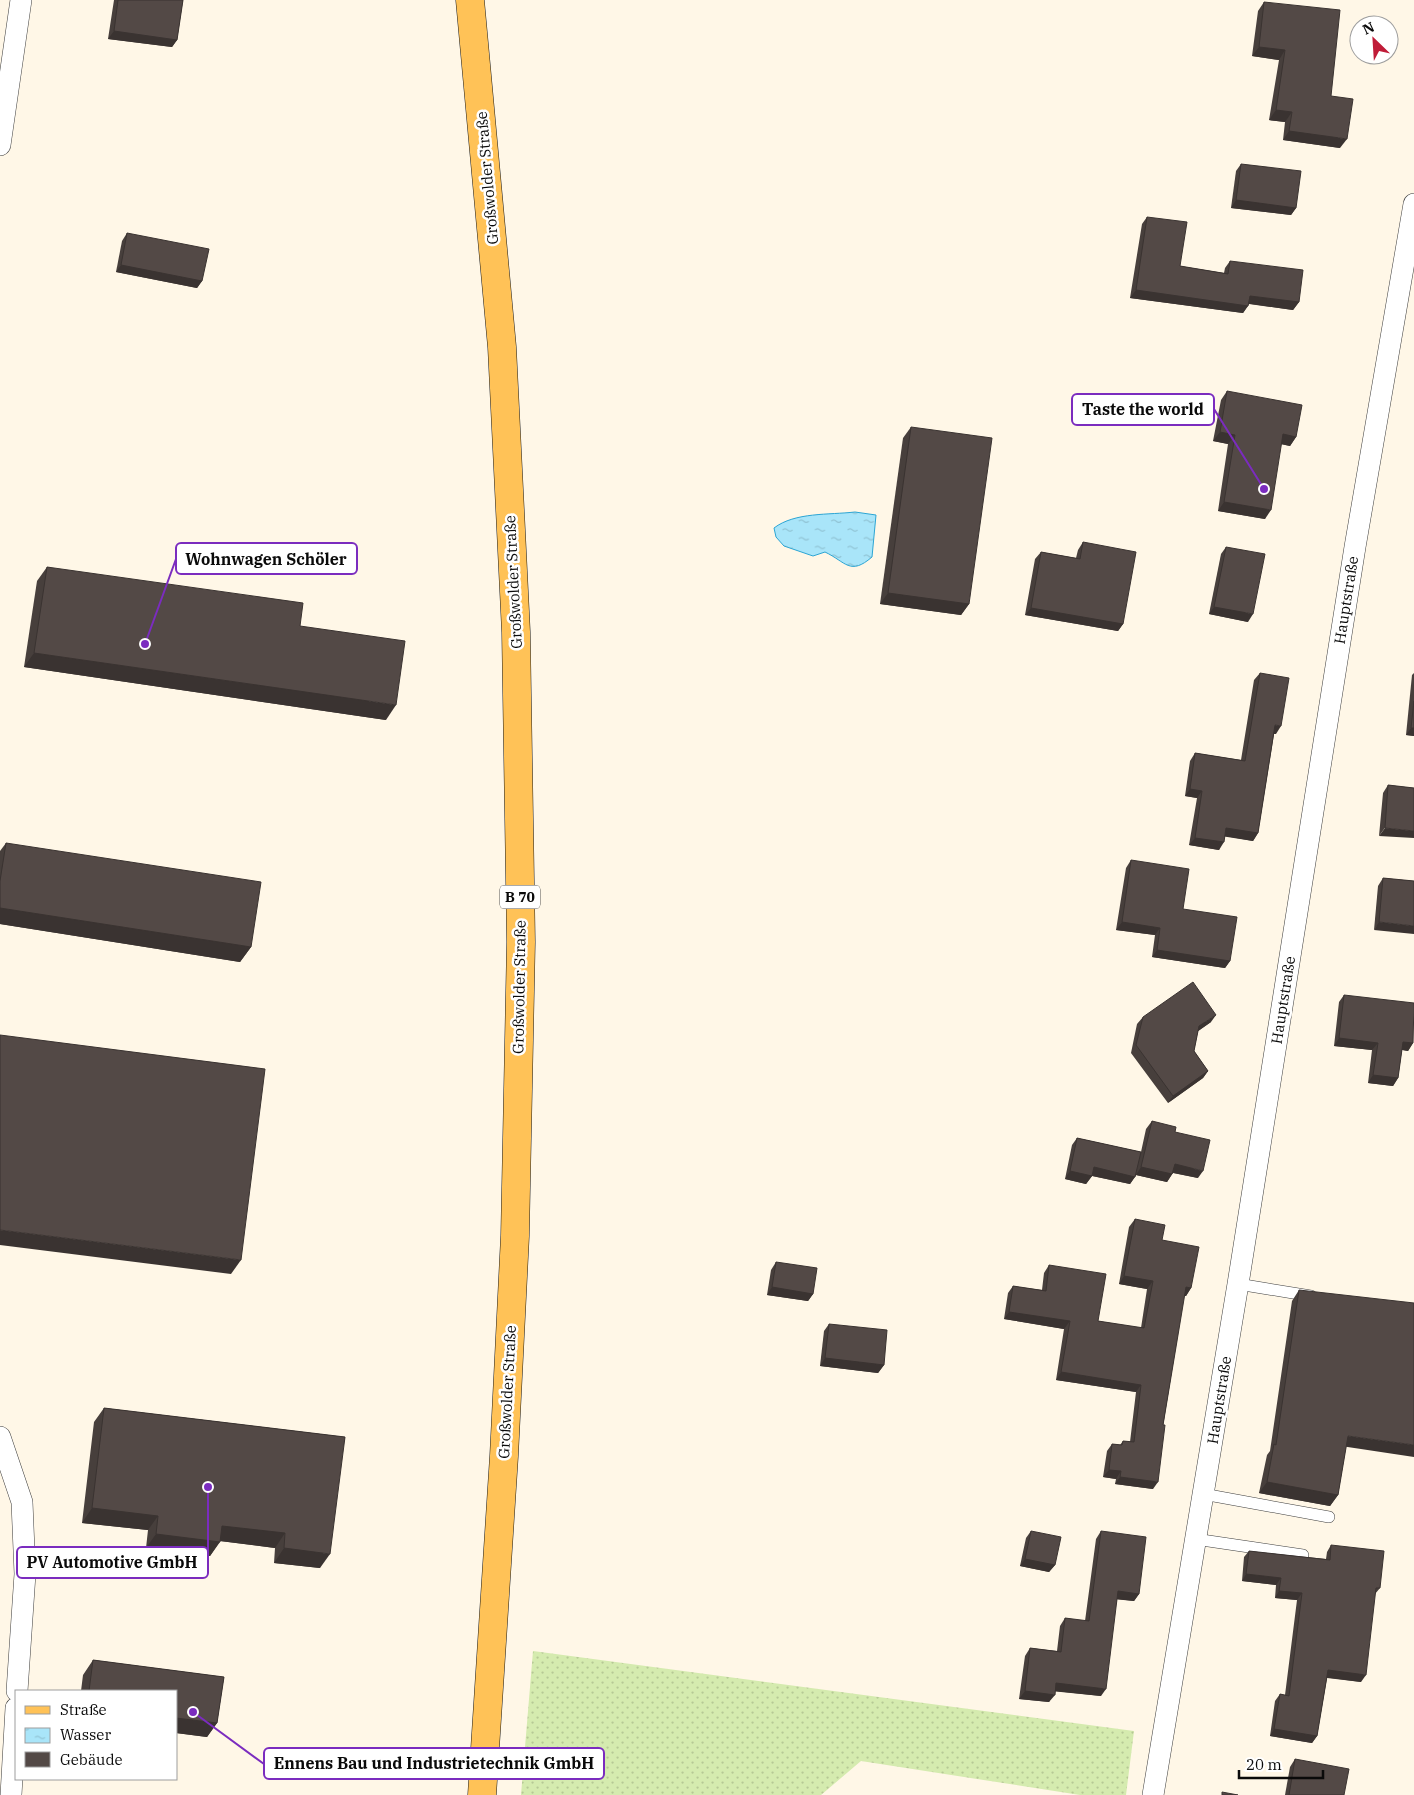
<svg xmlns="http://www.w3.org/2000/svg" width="1414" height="1795" viewBox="0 0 1414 1795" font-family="'IBM Plex Serif',serif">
<defs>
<pattern id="grass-dots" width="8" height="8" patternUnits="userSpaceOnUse" patternTransform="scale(1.25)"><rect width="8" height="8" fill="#d5ebaf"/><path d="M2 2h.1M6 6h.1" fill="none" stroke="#b6c895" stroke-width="1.8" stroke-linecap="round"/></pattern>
<pattern id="water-ripples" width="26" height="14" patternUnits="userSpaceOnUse" patternTransform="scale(1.25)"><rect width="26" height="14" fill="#a9e5f9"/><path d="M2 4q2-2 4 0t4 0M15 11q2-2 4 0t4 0" fill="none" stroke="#90c3d4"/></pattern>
</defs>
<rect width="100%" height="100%" fill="#fff7e7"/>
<path fill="url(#grass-dots)" d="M533,1651L1134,1731L1126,1795H1080L861,1761L821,1795H521Z"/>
<path fill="url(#water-ripples)" stroke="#2ca5d4" d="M855,512L876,515L872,557C850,576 846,562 825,552L813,556L784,546L776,537L774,528C795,512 829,515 855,512Z"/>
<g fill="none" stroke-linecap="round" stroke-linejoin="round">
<g stroke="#3d3d3d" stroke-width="12">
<g id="lane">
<path d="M1238,1284L1311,1296"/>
<path d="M1203,1494L1329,1517"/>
<path d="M1195,1539L1303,1555"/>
</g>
</g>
<g stroke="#3d3d3d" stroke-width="22">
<g id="street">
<path d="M0,145L21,0"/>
<path d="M0,1437L22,1502L25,1574L17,1691"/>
<path d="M11,1795L16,1708"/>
<path d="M1153,1795L1238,1284L1355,547L1414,204"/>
</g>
</g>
<g stroke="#1b1b1b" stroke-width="29">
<path id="primary" d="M470,0L502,347L516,632L521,942L515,1236L504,1456L482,1795"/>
</g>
<use href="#lane" stroke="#fff" stroke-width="11"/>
<use href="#street" stroke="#fff" stroke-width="21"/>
<use href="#primary" stroke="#ffc257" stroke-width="28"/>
</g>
<g fill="#473f3c">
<path d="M114,0H183L177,40L172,47L108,39Z"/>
<path d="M1264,2L1331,96L1340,148L1283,140L1285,122L1269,120L1279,60L1252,56L1258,11Z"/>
<path d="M1241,164L1296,208L1291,215L1231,208L1236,171Z"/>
<path d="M1147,217L1180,266L1224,273L1225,268L1230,261L1299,302L1293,310L1249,304L1243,313L1130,298L1142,224Z"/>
<path d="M127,233L202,281L197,288L116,272L122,241Z"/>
<path d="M1227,391L1296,437L1290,446L1281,444L1265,519L1218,511L1228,444L1213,441L1221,400Z"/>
<path d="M911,427L969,604L961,615L880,604L903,438Z"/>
<path d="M1083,542L1123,624L1118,631L1025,615L1035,559L1041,552L1076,558L1078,550Z"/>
<path d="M1226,547L1248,622L1209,614L1221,554Z"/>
<path d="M47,567L300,626L386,720L24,667L37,581Z"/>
<path d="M1260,673L1276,734H1274L1258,833L1253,841L1225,836L1219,850L1189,845L1197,798L1185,796L1190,761L1195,753L1241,760L1254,680Z"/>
<path d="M1414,673V736L1406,735L1412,675Z"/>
<path d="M1388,785L1414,788L1379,836L1383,793Z"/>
<path d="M6,843L251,947L240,962L0,924V851Z"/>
<path d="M1131,860L1183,909L1230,961L1225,968L1152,957L1155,935L1116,930L1126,868Z"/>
<path d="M1383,878L1414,881L1374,930L1378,886Z"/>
<path d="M1344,995L1413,1043L1408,1051L1402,1050L1398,1078L1393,1086L1368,1083L1372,1050L1334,1046L1339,1002Z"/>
<path d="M1143,1017L1211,1022L1198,1031L1194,1051L1208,1071L1203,1078L1168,1103L1131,1053L1137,1024Z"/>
<path d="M1152,1121L1175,1132L1198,1178L1173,1173L1167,1182L1136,1175L1130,1184L1092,1176L1086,1184L1065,1179L1072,1145L1077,1138L1141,1152L1146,1129Z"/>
<path d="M1135,1219L1162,1240L1191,1288L1186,1296H1184L1153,1489L1115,1484L1116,1479L1103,1477L1107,1451L1112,1444L1120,1445L1123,1441L1130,1442L1136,1392L1056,1380L1064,1329L1004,1319L1008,1293L1013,1286L1042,1290L1044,1273L1049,1265L1098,1321L1141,1328L1147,1289L1119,1284L1129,1227Z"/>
<path d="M776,1262L813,1294L808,1301L767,1295L771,1270Z"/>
<path d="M1299,1290L1346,1447L1338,1495L1330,1506L1259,1493L1267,1455L1270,1451L1292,1301Z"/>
<path d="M829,1324L884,1365L878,1373L820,1366L824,1331Z"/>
<path d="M104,1408L345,1437L320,1568L274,1563L275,1548L220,1541L210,1556L146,1548L148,1530L82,1523L94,1422Z"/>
<path d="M1031,1531L1055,1565L1049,1572L1020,1566L1026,1538Z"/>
<path d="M1101,1531L1139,1594L1134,1601L1117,1599L1101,1696L1055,1691L1049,1702L1019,1699L1025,1656L1030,1648L1057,1651L1060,1626L1065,1618L1085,1621L1096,1539Z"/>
<path d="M1331,1545L1380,1588L1375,1594L1361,1682L1327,1678L1317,1736L1312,1743L1270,1736L1275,1701L1280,1694L1285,1695L1297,1600L1275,1598L1276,1585L1242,1581L1244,1557L1249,1551L1326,1559L1327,1552Z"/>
<path d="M93,1660L224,1677L217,1723L207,1737L176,1733V1691H81L83,1675Z"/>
<path d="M1295,1759L1344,1795H1285L1290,1767Z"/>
</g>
<g fill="#3a3331">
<path d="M114,31L177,40L172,47L108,39Z"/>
<path d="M1259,47L1285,50L1279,60L1252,56Z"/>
<path d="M1276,110L1292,112L1285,122L1269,120Z"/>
<path d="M1289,131L1347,139L1340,148L1283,140Z"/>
<path d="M1236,200L1296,208L1291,215L1231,208Z"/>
<path d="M121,265L202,281L197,288L116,272Z"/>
<path d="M1136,290L1248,306L1243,313L1130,298Z"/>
<path d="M1250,296L1299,302L1293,310L1244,303Z"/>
<path d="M1220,432L1235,435L1228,444L1213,441Z"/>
<path d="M1283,434L1296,437L1290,446L1276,443Z"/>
<path d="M1224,502L1271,510L1265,519L1218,511Z"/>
<path d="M888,593L969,604L961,615L880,604Z"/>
<path d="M1214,607L1253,614L1248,622L1209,614Z"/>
<path d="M1031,608L1123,624L1118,631L1025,615Z"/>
<path d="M34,653L396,705L386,720L24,667Z"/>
<path d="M1275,725L1281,726L1276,734L1270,733Z"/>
<path d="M1411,728H1414V736L1406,735Z"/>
<path d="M1190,789L1202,791L1197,798L1185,796Z"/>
<path d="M1226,828L1258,833L1253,841L1221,836Z"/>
<path d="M1385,828L1414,831V838L1379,836Z"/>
<path d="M1195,838L1224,842L1219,850L1189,845Z"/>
<path d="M0,908L251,947L240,962L0,924Z"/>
<path d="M1122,922L1160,928L1155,935L1116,930Z"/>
<path d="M1379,922L1414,926V934L1374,930Z"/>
<path d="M1157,950L1230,961L1225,968L1152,957Z"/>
<path d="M1216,1015L1211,1022L1194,1034L1199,1026Z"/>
<path d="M1339,1038L1378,1043L1372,1050L1334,1046Z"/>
<path d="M1403,1042L1413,1043L1408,1051L1398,1049Z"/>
<path d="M1208,1071L1203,1078L1168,1103L1173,1096Z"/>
<path d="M1373,1075L1398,1078L1393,1086L1368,1083Z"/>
<path d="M1175,1164L1203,1171L1198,1178L1169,1172Z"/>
<path d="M1094,1167L1135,1177L1130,1184L1088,1175Z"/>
<path d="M1141,1167L1172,1174L1167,1182L1136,1175Z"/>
<path d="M1070,1171L1092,1176L1086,1184L1065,1179Z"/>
<path d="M0,1230L241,1260L231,1274L0,1245Z"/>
<path d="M1124,1276L1153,1281L1147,1289L1119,1284Z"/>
<path d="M772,1287L813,1294L808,1301L767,1295Z"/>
<path d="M1186,1287L1191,1288L1186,1296L1180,1295Z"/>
<path d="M1009,1312L1070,1321L1064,1329L1004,1319Z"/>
<path d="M825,1358L884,1365L878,1373L820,1366Z"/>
<path d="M1061,1372L1141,1385L1136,1392L1056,1380Z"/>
<path d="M1348,1436L1414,1445V1457L1341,1446Z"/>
<path d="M1109,1470L1121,1471L1116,1479L1103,1477Z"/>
<path d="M1120,1477L1158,1482L1153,1489L1115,1484Z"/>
<path d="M1267,1482L1338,1495L1330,1506L1259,1493Z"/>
<path d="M92,1508L158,1516L148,1530L82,1523Z"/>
<path d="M222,1526L285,1533L275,1548L212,1540Z"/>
<path d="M156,1534L220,1542L210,1556L146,1548Z"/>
<path d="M284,1548L330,1554L320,1568L274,1563Z"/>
<path d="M1025,1559L1055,1565L1049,1572L1020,1566Z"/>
<path d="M1246,1574L1281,1578L1276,1585L1242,1581Z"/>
<path d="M1118,1591L1139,1594L1134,1601L1113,1599Z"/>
<path d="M1279,1591L1302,1593L1297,1600L1275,1598Z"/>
<path d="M1328,1670L1366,1675L1361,1682L1323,1677Z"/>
<path d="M1056,1683L1106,1689L1101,1696L1051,1691Z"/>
<path d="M1025,1691L1055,1695L1049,1702L1019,1699Z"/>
<path d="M176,1718L217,1723L207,1737L176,1733Z"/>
<path d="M1274,1729L1317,1736L1312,1743L1270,1736Z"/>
</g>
<g fill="#534946" stroke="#3a3331">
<path d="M118,0H183L177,40L114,31Z"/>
<path d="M1264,2L1340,10L1331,96L1353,99L1347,139L1289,131L1292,112L1276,110L1285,50L1259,47Z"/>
<path d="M1241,164L1301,171L1296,208L1236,200Z"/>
<path d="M1147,217L1187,222L1180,266L1228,274L1230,261L1303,270L1299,302L1250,296L1248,306L1136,290Z"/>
<path d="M127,233L209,249L202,281L121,265Z"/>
<path d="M1227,391L1302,405L1296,437L1283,434L1271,510L1224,502L1235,435L1220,432Z"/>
<path d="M911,427L992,438L969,604L888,593Z"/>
<path d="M1083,542L1136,552L1123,624L1031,608L1041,552L1080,559Z"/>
<path d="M1226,547L1265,554L1253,614L1214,607Z"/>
<path d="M47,567L303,603L300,626L405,641L396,705L34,653Z"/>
<path d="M1260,673L1289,678L1281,726L1275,725L1258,833L1226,828L1224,842L1195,838L1202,791L1190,789L1195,753L1245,761Z"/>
<path d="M1414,701V728H1411Z"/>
<path d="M1388,785L1414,788V831L1385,828Z"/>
<path d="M6,843L261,882L251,947L0,908V881Z"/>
<path d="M1131,860L1189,869L1183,909L1237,917L1230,961L1157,950L1160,928L1122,922Z"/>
<path d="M1383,878L1414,881V926L1379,922Z"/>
<path d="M1193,982L1216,1015L1199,1026L1194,1051L1208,1071L1173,1096L1136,1045L1143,1017Z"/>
<path d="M1344,995L1414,1003L1413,1043L1403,1042L1398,1078L1373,1075L1378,1043L1339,1038Z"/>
<path d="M0,1035L265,1069L241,1260L0,1230Z"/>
<path d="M1152,1121L1176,1127L1175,1132L1210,1140L1203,1171L1175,1164L1172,1174L1141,1167Z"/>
<path d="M1077,1138L1141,1152L1135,1177L1094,1167L1092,1176L1070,1171Z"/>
<path d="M1135,1219L1165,1225L1162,1240L1199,1247L1191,1288L1186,1287L1163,1425H1165L1158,1482L1120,1477L1121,1471L1109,1470L1112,1444L1122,1445L1123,1441L1134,1442L1141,1385L1061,1372L1070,1321L1009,1312L1013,1286L1046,1291L1049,1265L1106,1274L1098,1321L1144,1328L1153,1281L1124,1276Z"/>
<path d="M776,1262L817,1268L813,1294L772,1287Z"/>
<path d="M1299,1290L1414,1303V1445L1348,1436L1338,1495L1267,1482L1274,1444L1276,1445Z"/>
<path d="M829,1324L887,1330L884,1365L825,1358Z"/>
<path d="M104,1408L345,1437L330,1554L284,1548L285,1533L222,1526L220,1542L156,1534L158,1516L92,1508Z"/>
<path d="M1031,1531L1061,1537L1055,1565L1025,1559Z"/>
<path d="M1101,1531L1146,1537L1139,1594L1118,1591L1106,1689L1056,1683L1055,1695L1025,1691L1030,1648L1061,1652L1065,1618L1089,1621Z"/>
<path d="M1331,1545L1384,1551L1380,1588H1376L1366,1675L1328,1670L1317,1736L1274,1729L1280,1694L1289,1696L1302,1593L1279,1591L1281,1578L1246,1574L1249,1551L1330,1560Z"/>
<path d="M93,1660L224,1677L217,1723L176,1718V1691H89Z"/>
<path d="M1295,1759L1349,1769L1344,1795H1289Z"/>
<path d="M1222,1792L1238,1795H1222Z"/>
</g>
<g text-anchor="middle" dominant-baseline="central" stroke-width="5" stroke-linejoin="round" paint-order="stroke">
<rect fill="#fff" stroke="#545454" stroke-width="1" x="500" y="885.5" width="40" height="23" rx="4"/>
<g font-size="14" font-weight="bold" fill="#0a0a0a">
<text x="520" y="897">B 70</text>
</g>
<g font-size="15" fill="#0a0a0a" stroke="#fff">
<text transform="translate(487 178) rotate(-95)">Großwolder Straße</text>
<text transform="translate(513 582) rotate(-93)">Großwolder Straße</text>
<text transform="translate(1346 600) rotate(-81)">Hauptstraße</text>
<text transform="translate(519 987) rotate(-89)">Großwolder Straße</text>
<text transform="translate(1283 1000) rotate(-81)">Hauptstraße</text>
<text transform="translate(507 1392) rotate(-87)">Großwolder Straße</text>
<text transform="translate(1219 1400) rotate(-81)">Hauptstraße</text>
</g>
</g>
<path fill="none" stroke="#7b2cbf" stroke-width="2" d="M1264 489L1214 409M145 644L176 559M208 1487L208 1562M193 1712L264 1764"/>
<g fill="#7b2cbf" stroke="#fff" stroke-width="2">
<circle cx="1264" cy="489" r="5"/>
<circle cx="145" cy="644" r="5"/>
<circle cx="208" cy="1487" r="5"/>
<circle cx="193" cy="1712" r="5"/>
</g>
<g fill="#fff" stroke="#7b2cbf" stroke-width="2">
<rect x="1072" y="394" width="142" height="31" rx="5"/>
<rect x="176" y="543" width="181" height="31" rx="5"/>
<rect x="17" y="1547" width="191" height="31" rx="5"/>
<rect x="264" y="1748" width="340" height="31" rx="5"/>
</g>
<g font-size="16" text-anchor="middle" font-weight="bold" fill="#0a0a0a">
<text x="1143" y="415">Taste the world</text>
<text x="266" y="565">Wohnwagen Schöler</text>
<text x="112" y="1568">PV Automotive GmbH</text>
<text x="434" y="1769">Ennens Bau und Industrietechnik GmbH</text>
</g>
<rect x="15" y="1690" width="162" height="90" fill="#ffffff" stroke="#9d9d9d"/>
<rect x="25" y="1706" width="25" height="8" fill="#ffc257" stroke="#9d9d9d"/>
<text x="60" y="1715" font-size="15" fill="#0a0a0a">Straße</text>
<rect x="25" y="1728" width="25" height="15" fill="url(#water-ripples)" stroke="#9d9d9d"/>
<text x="60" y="1740" font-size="15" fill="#0a0a0a">Wasser</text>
<rect x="25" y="1752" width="25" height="15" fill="#534946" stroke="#9d9d9d"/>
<text x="60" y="1765" font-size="15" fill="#0a0a0a">Gebäude</text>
<g transform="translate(1374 40) rotate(335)"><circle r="24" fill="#ffffff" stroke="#9d9d9d"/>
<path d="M0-4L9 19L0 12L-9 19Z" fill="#c01c38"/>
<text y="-8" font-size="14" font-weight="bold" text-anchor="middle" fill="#0a0a0a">N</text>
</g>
<path d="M1239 1770v8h84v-8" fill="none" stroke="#0a0a0a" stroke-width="2.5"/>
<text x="1246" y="1770" font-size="15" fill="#0a0a0a" stroke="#ffffff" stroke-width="4" paint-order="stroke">20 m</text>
</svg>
